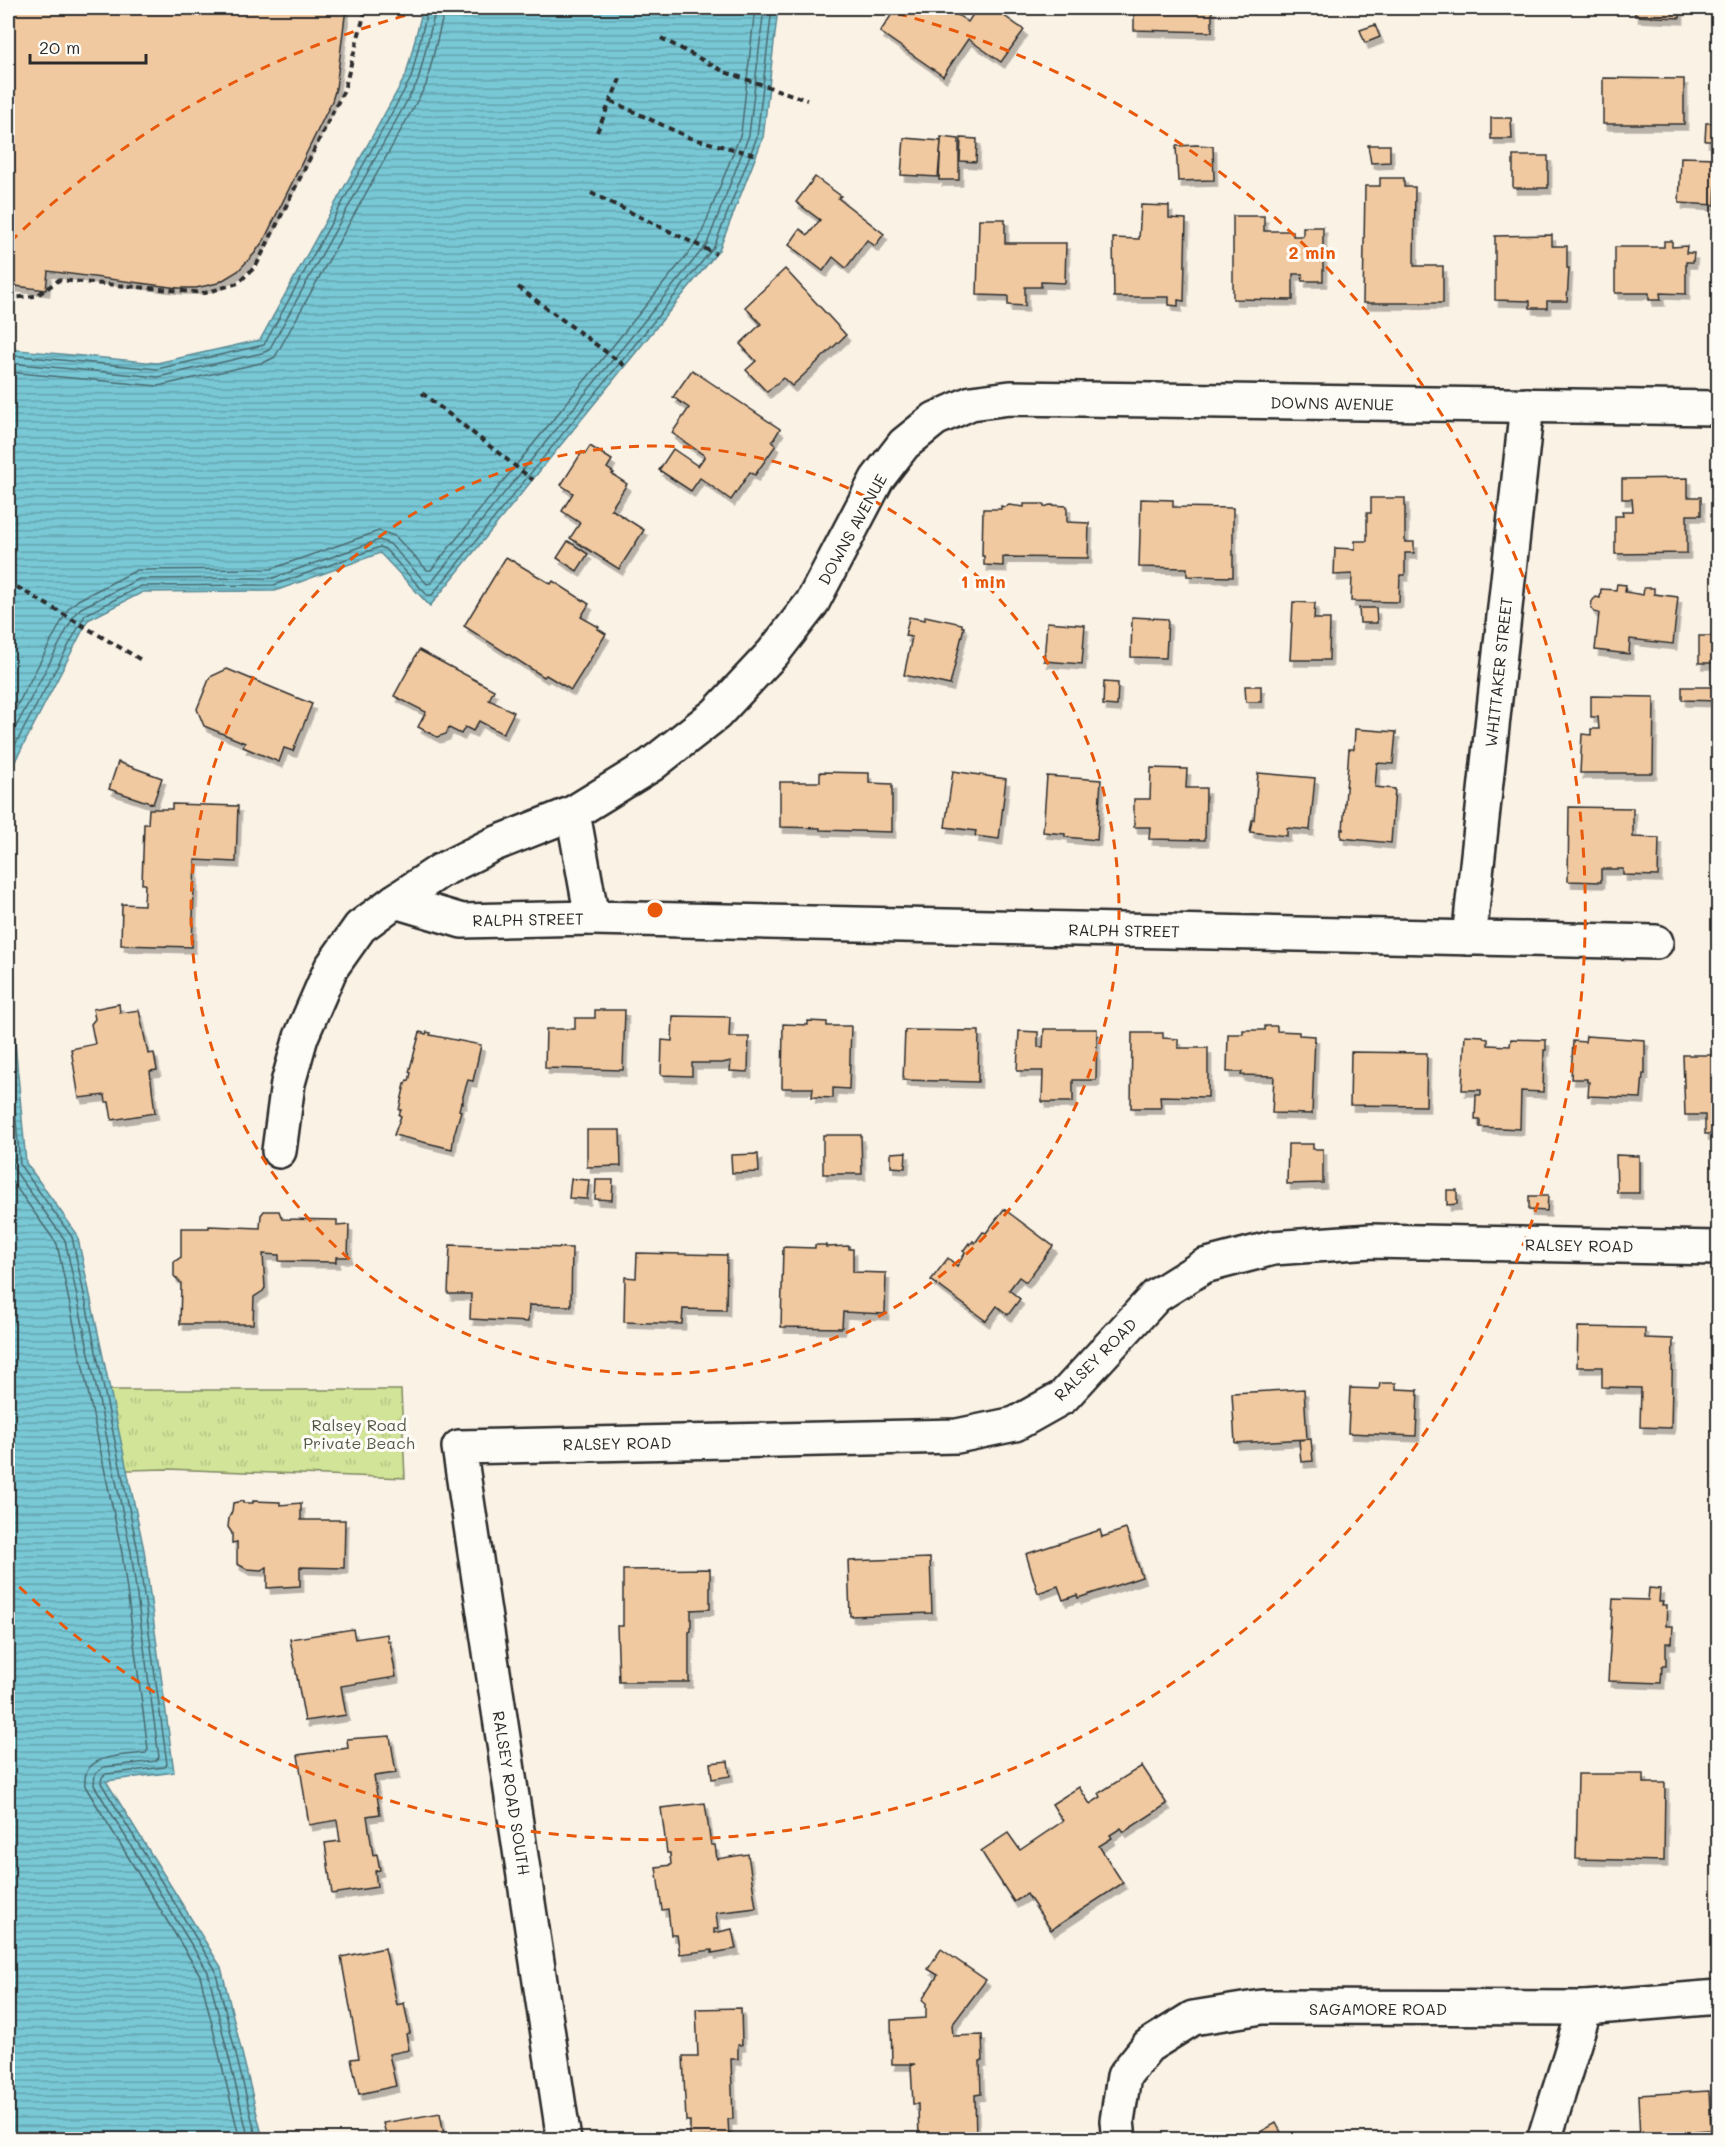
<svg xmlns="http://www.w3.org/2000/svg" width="1726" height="2147" viewBox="0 0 1726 2147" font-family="Mali,sans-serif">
<defs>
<pattern id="grass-tufts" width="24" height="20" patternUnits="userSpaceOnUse" patternTransform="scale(1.5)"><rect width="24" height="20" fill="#d1e498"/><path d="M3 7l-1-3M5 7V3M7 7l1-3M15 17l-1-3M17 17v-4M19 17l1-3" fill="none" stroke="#b4c483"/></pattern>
<pattern id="water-rules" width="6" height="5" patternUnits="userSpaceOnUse" patternTransform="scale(1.5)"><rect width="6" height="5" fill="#79c8d6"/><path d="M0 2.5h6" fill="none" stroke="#63a3ae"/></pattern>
<filter id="shadow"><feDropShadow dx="3.5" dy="6" stdDeviation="0" flood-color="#0004"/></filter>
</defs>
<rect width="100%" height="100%" fill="#fbf2e6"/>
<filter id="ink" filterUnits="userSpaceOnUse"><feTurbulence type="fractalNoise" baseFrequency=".0167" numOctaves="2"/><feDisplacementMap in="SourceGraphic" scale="12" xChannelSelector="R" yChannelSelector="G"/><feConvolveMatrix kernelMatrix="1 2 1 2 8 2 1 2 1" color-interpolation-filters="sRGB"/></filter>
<g filter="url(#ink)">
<path fill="url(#grass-tufts)" stroke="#7e8862" stroke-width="1.5" d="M72,1390H401L405,1478L167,1469L54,1472Z"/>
<g fill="url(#water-rules)" stroke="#5a8992" stroke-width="1.5">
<path d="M423,8H778L763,138L719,250L430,606L380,553L275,591L143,592L88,620L8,775V349L157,363L260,340L406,75Z"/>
<path d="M8,965L26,1163L77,1234L144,1550L174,1772L106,1781L221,1967L263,2139H8Z"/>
</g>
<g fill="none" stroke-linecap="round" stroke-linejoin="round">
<g stroke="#4a6a6f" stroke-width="1.5">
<path d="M8,355L157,369L264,345L411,78L428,8"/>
<path d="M8,363L158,377L262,353L269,350L418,81L436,8"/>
<path d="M8,372L158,386L265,362L275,357L426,85L445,8"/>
<path d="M8,723L68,609L78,600L137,570L271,569L379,531L395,536L427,570H431L699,240L741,133L755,8"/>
<path d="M8,742L75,614L81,608L139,579L273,578L379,540L390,544L427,584L431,583L707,244L749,135L764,8"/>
<path d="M8,758L85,615L141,586L274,585L380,547L385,549L427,595H432L714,247L757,137L772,8"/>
<path d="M8,1031L20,1165L72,1237L138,1551L167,1764L165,1767L106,1774L102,1777L101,1783L215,1969L257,2140"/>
<path d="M8,1113L13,1168L65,1240L131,1552L159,1757L156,1761L104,1767L95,1774L94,1785L208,1972L249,2140"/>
<path d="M8,1176L57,1244L122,1553L148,1749L146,1753C123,1756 81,1753 85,1786L200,1975L240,2140"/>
</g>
</g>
<g fill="#f1c9a0" stroke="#2b2b2b" stroke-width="1.5" filter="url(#shadow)">
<path d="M8,8H346L336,88L332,101L264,240L254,254L238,271L218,283L196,288H178L48,271L46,290L8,285Z"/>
<path d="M896,8H947L968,22L977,8H993L1024,30L1001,62L968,39L943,76L880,32Z"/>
<path d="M1134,8H1212V32L1134,30Z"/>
<path d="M1635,8H1680V18L1635,16Z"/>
<path d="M1375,25L1380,37L1365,43L1360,30Z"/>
<path d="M1603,78L1684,79V124H1603Z"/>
<path d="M1491,118H1511L1512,139H1491Z"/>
<path d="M1706,123H1718V141H1705Z"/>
<path d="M941,137L959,139V180H939Z"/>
<path d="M904,138L941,141L938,177L901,175Z"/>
<path d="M961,138L977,139L976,162L960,161Z"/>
<path d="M1196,145L1213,146L1214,180L1178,181L1176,146Z"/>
<path d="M1368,145H1390V162L1371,163Z"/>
<rect x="1513" y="156" width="35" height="32"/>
<path d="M1681,157L1717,158L1715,205L1679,203Z"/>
<path d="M815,177L841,196L838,198L884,234L875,246L867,240L846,268L833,257L823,271L789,245L800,229L808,235L820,220L796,202Z"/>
<path d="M1380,178H1404V187H1415L1414,266H1443V303H1363L1365,186H1380Z"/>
<path d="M1141,205L1169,206V218L1186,219L1184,301L1178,300V306L1169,305V297H1114L1113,238L1139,239Z"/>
<path d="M1233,216H1264V231H1293V236H1303V227H1323V281H1302L1303,274H1293V300L1233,299Z"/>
<path d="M979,219H1005V243H1066L1065,283L1041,282V287H1025V306L1008,305V296L977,295Z"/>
<path d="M1552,235V246H1567V268H1569L1567,301H1547V308H1530V301L1495,300V236Z"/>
<path d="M1664,241H1672V247L1687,246L1686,253H1694L1693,262H1686V294L1660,293L1661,300H1649V293H1615V247H1664Z"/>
<path d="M785,269L846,335L792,386L783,378L767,392L746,370L756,361L740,344L761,324L745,307Z"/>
<path d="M692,370L780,429L772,442L776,445L755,475L750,472L731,500L700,478L691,491L659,470L673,449L698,466L705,456L672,433L689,408L673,397Z"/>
<path d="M590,446L612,460L607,468L614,473L612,474L627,484L611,509L644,530L619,569L570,538L580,523L562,511L573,493L561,485L582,452L585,454Z"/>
<path d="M1688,478V497H1701V515H1687V553L1615,554V516H1623L1622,511H1633L1632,499H1622V479Z"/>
<path d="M1371,498H1405V542H1414V553H1405V575H1400L1399,602L1351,601L1352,574L1334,575L1335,548L1355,549V541H1367V513H1371Z"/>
<path d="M1141,499L1173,500V507L1233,508V577L1187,576V568L1139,567Z"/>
<path d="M1024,504H1044V507L1050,505L1067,506V522L1089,523L1088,558L1003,557V566L984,565V556H982L983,509H1001V506L1005,507L1009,505L1024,507Z"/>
<path d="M568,541L588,554L577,571L557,558Z"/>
<path d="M506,557L551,584L553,581L589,604L581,617L599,627L598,629L606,634L571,690L546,675L544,677L464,626Z"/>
<path d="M1617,584L1626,585L1625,592L1643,595L1644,588H1654V594L1678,597L1673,644L1630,639L1629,654L1595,650L1599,613L1594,612L1591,608L1592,601L1596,597L1600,598L1601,589L1616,590Z"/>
<path d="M1293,602L1315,603L1314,619H1330L1329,660H1290Z"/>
<path d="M1359,608H1376L1377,623H1360Z"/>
<path d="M925,616L962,624V627H964L950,685L904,675L912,637L905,636L909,617L925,620Z"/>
<path d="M1132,617L1168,619L1166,658L1131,657Z"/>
<path d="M1047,622L1085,625L1082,664L1044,661Z"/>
<rect x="1699" y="636" width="19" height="27"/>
<path d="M419,650L494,690L489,700L514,712L503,734L479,721L473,731L465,727L461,734L449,728L446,734L437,737L418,727L426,712L394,696Z"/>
<path d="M227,669L312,704L293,751L284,748L279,762L243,747L245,743L204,726L197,709L210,677Z"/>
<path d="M1104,682L1118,683L1117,706L1103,705Z"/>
<path d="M1245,686H1261V702H1246Z"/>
<path d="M1682,687H1718V701L1682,700Z"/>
<path d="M1591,696L1654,697L1653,773H1580L1582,734L1591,735V729H1599L1598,717H1591Z"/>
<path d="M1355,729L1396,732L1393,764L1377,763L1375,787L1395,789L1391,843L1341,838V829L1343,830L1349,749H1354Z"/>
<path d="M118,762L162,778L153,804L109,789Z"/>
<path d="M1151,768L1187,769L1186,788H1206L1205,840L1149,839L1150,827H1134V799H1150Z"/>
<path d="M953,771L1006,779L999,839L975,836L976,831L945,827Z"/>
<path d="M820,772L869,773V783L892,784V832L820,830V828L780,827V782H820Z"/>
<path d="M1258,773L1315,778L1310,830L1287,828V836L1250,832L1252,820H1254Z"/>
<path d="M1047,776L1101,780L1097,840L1065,837V834L1043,832Z"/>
<path d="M172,804L238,806L236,862L195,860L192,947L121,945L122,904L144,905L145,884H142L144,824H148L149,809H172Z"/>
<path d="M1569,807L1633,808V837L1659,838L1658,876L1623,875V869H1601V882L1568,881Z"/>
<path d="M119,1004L120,1013L139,1010L148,1054L154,1053L157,1070L150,1071L155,1113L112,1120L109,1102H106L105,1095L79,1098L71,1049L95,1044L91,1024L95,1019L93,1009Z"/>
<path d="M595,1010H625L623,1070L545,1068L546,1029H575V1018H595Z"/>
<path d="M673,1016L730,1017L729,1037H749L748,1072L730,1071L731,1061L722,1063H692V1076L661,1075L662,1040L672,1041Z"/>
<path d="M808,1021L827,1022V1026H851L849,1089L833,1088V1098L812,1097L813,1088H782L783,1024L808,1025Z"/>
<path d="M1265,1026H1277V1031L1299,1032V1035L1315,1036L1312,1114L1272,1113L1274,1076L1241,1075L1242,1072H1227L1228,1034H1243V1030H1265Z"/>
<path d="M1044,1029H1097L1096,1080H1073V1102H1042L1043,1071H1017L1019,1031L1038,1032V1047H1043Z"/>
<path d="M905,1030L979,1031L978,1082L903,1080Z"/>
<path d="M420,1032L426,1034L427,1032L431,1033L430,1035L481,1045L473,1081L468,1080L463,1096V1103L461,1102L459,1110L461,1111L454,1135L452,1149L394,1135L401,1116L399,1115L401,1110H399L405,1084L407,1080L409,1081L411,1073L409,1072Z"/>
<path d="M1132,1033H1163V1038L1178,1039V1048H1208V1097L1160,1096L1161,1108H1131Z"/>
<path d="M1465,1035L1483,1036L1484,1038L1488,1039V1045L1510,1046L1511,1039L1546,1040V1050H1544L1543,1092L1521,1091L1520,1129L1480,1127V1120H1475L1476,1095H1481V1090H1462Z"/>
<path d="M1586,1036L1645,1040V1074H1643L1641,1098L1588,1096L1589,1082H1587V1079H1571L1573,1041L1585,1042Z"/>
<path d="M1351,1052L1427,1053L1426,1106L1350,1105Z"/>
<path d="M1683,1055H1718V1134H1705V1115H1685Z"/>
<path d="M587,1130H620L621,1166L587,1167Z"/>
<path d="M823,1135H861L862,1174H823Z"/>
<path d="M1288,1144H1313V1149H1323V1183L1287,1184Z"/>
<path d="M906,1152L905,1168L891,1167V1153Z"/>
<path d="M758,1154L759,1172L732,1173L731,1155Z"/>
<path d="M1616,1155L1639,1156V1193H1617Z"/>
<path d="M571,1179L589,1180L587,1199L569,1198Z"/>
<path d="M596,1180H613L612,1200L595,1199Z"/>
<path d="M1447,1190H1457V1204L1447,1205Z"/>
<path d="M1529,1196H1548L1547,1211L1529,1210Z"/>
<path d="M1004,1209L1053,1246L1026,1282L1019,1277L1009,1290L1020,1299L1008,1315L997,1306L986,1321L931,1280L948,1258L957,1266L964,1255L965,1252L963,1251L969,1243L970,1245L973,1241L975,1243L983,1232L986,1233Z"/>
<path d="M264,1211H279L282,1219L337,1220V1226L349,1225L348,1257H336V1262L279,1261V1255L263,1254L265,1288L263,1291L254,1297L253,1324H180L181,1283L174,1276V1262L181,1257V1228H209V1226L260,1228L261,1215Z"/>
<path d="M450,1245L572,1248L571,1306L529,1305L528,1322L470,1319L471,1294H448Z"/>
<path d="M815,1245H826V1247L849,1246V1249H853V1272L886,1273L885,1314L843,1312L842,1328L781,1327L783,1247L815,1248Z"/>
<path d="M637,1253L727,1255L726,1310L683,1309L682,1324L624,1322L625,1277L636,1278Z"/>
<path d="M1578,1327L1645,1328V1338L1673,1339L1671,1428L1640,1427L1641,1388L1602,1387V1367H1577Z"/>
<path d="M1380,1383H1396V1389L1418,1390L1416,1436L1348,1433L1350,1388L1379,1389Z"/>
<path d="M1304,1389L1307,1439L1235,1443L1232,1393Z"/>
<path d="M1311,1439L1313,1461L1301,1462L1299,1440Z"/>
<path d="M243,1501V1503H253V1501L280,1502V1505L301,1503V1520H345L344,1568L300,1567V1586L267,1588V1567L261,1570L247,1569L237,1564V1542L232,1543V1533L228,1527L229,1518L232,1511L233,1503Z"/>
<path d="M1126,1529L1142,1577L1078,1598L1077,1595L1063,1600L1058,1586L1038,1593L1026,1554L1100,1530L1102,1537Z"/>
<path d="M930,1558L932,1613L850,1616L848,1561Z"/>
<path d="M710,1569V1609L691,1610V1631L689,1632V1682H619L617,1626H623V1570Z"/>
<path d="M1649,1588L1660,1589L1659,1602H1663L1662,1605H1667L1666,1626H1673L1672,1643H1666V1666H1662L1661,1683L1608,1681L1613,1599L1648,1600Z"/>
<path d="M353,1629L355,1639L387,1634L388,1642H390L396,1677L341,1686L346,1715L305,1721L290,1639Z"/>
<path d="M390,1736L396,1773L374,1776L380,1814L367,1816L373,1855L377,1854L380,1870L375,1871L377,1887L332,1894L325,1843L340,1841L337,1820L309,1825L298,1755L348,1748L347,1739Z"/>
<path d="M728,1761L730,1776L712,1779L710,1763Z"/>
<path d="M1142,1766L1167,1804L1124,1832L1121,1828L1110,1835L1112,1838L1099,1846L1123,1883L1051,1930L1027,1894L1014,1902L981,1851L1008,1833L1020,1850L1063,1821L1052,1804L1079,1787L1090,1804L1101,1797L1099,1793Z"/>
<path d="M1578,1774H1644V1783H1665L1664,1861L1576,1859Z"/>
<path d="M705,1803L711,1845H715L717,1859L748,1854L756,1908L716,1913L718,1929H714V1933L732,1929L736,1949L712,1953V1950L680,1954L677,1935H671L668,1909L662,1910L656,1867L671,1865L670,1853H667L661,1808Z"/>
<path d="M385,1948L397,2005L404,2003L410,2033L406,2034L409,2050L389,2054L396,2086L359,2094L351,2059L359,2058L341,1957Z"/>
<path d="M941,1949L986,1980L952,2025L953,2036L982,2035L983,2061H980L981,2094L975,2095L976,2138L919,2140L918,2104H913L911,2066L915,2064H892L891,2020L926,2018V2003L922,2000L938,1975L928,1969Z"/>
<path d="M741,2008L742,2045H738V2059H731L733,2119H728L729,2136L690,2138V2121H686L683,2056H698L696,2009Z"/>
<path d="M1709,2091L1711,2130L1695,2131V2140H1640L1638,2095Z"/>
<path d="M440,2113L445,2140H354L386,2134L383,2123Z"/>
<path d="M1276,2123L1285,2140H1246Z"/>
</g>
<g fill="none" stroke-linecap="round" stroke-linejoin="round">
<g stroke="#2b2b2b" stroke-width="38">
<g id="minor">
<path d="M573,813L592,918L1656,942"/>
<path d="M395,901L462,921L592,918"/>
<path d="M1469,938L1527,405"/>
<path d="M279,1151L288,1083L301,1037L331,968L360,927L395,901L440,871L492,845L573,813L651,765L716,714L773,653L812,603L877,479L904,444L935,419L971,403L1010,398L1718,408"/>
<path d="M564,2140L459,1447L957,1436L1015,1424L1063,1397L1156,1296L1204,1266L1273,1248L1371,1241L1718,1248"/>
<path d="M1119,2140L1117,2121L1124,2076L1148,2046L1193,2018L1262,2007L1585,2008L1718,1997"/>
<path d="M1544,2140L1585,2008"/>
</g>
</g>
<g stroke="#2b2b2b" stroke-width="4" stroke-dasharray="6 4.5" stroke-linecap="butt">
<path d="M661,38L725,72L807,100"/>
<path d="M611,101L690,138L756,155"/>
<path d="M597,132L620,79"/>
<path d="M591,193L716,254"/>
<path d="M518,287L625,366"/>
<path d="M8,298L36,296L59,280L205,293L238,283L256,266L344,90L366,8"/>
<path d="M422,393L533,480"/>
<path d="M17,587L143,661"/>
</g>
<use href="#minor" stroke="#fdfcf7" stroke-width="33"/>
</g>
</g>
<g fill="none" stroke="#e8590c" stroke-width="3" stroke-dasharray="10 8">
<circle cx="655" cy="910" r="464"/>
<path d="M10 242A929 929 0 0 1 430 9M880 9A929 929 0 1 1 10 1578"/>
</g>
<g text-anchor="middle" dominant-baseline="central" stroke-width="6" stroke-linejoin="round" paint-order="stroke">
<g font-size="16" fill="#2b2b2b" stroke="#fdfcf7">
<text transform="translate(1332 403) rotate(1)">DOWNS AVENUE</text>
<text transform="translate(852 529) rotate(-61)">DOWNS AVENUE</text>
<text transform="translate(1498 672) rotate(-84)">WHITTAKER STREET</text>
<text transform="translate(528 919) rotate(-1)">RALPH STREET</text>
<text transform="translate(1124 930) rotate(1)">RALPH STREET</text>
<text transform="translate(1579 1245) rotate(1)">RALSEY ROAD</text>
<text transform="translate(1095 1359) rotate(-45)">RALSEY ROAD</text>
<text transform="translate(617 1443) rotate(-1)">RALSEY ROAD</text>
<text transform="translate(512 1793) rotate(81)">RALSEY ROAD SOUTH</text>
<text x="1378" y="2008">SAGAMORE ROAD</text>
</g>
<g font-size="16" fill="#545946" stroke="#fdfcf7">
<text x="359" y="1424">Ralsey Road<tspan x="359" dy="18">Private Beach</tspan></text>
</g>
</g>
<circle cx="655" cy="910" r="9" fill="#e8590c" stroke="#fdfcf7" stroke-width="3"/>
<g font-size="18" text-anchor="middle" font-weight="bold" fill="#e8590c" stroke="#fdfcf7" stroke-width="6" stroke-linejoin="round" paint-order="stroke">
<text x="1312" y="259">2 min</text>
<text x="983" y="588">1 min</text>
</g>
<rect width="1726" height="2147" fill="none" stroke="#fdfcf7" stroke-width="30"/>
<rect x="15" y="15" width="1696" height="2117" fill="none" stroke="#2b2b2b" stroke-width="2" filter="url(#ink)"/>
<path d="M30 54v9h116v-9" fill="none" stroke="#2b2b2b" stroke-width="3"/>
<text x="39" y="54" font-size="18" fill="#2b2b2b" stroke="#fdfcf7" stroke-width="4.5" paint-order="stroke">20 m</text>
</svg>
